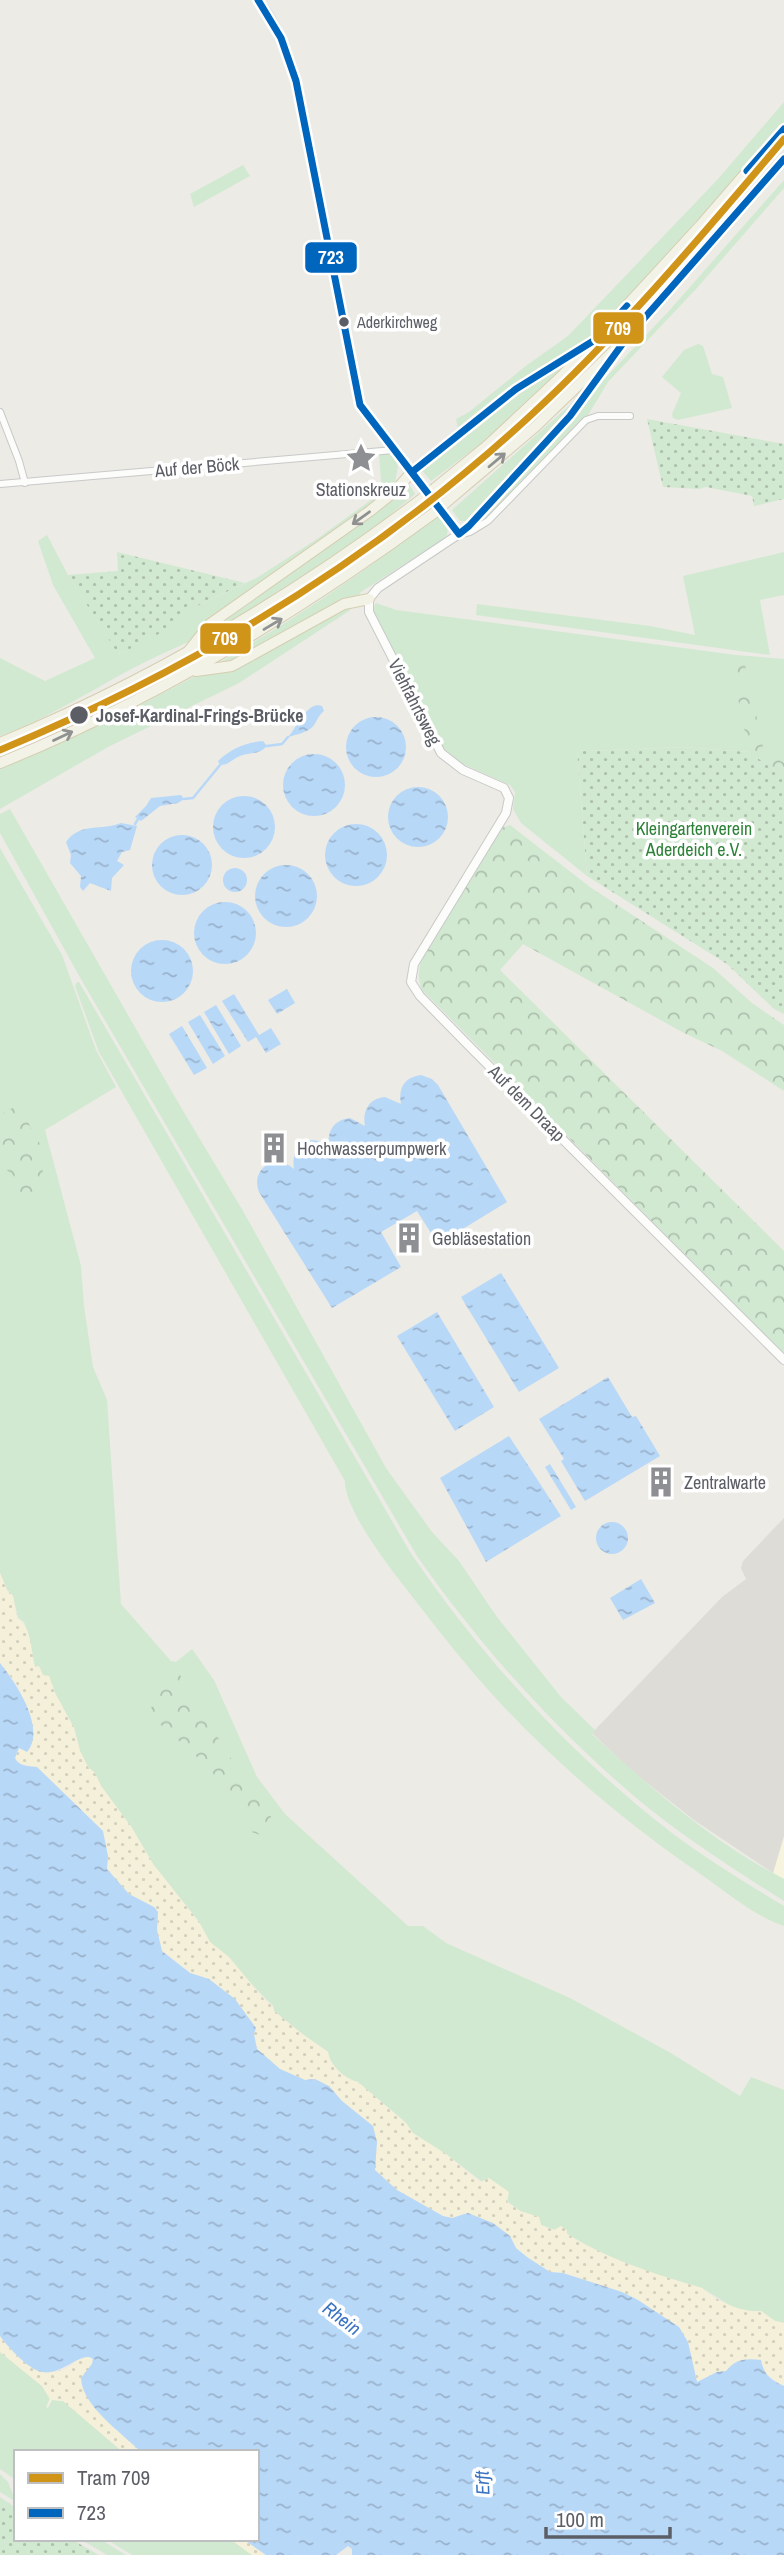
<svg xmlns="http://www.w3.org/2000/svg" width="784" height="2555" viewBox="0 0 784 2555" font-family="'Archivo Narrow',sans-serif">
<defs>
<pattern id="forest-crowns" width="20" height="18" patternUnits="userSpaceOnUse" patternTransform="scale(1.75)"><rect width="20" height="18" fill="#d2e9d1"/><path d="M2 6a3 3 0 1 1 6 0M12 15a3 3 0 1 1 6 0" fill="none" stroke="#adc0ad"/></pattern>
<pattern id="sand-dots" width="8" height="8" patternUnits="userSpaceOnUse" patternTransform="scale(1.75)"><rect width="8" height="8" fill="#f5f0da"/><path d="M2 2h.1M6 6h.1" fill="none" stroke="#d4d0be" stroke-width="1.8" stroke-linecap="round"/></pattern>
<pattern id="park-dots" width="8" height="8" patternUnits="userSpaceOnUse" patternTransform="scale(1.75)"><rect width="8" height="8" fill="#d2e9d1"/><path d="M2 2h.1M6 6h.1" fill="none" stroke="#adc0ad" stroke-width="1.8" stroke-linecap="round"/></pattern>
<pattern id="water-ripples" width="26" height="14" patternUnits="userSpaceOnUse" patternTransform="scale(1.75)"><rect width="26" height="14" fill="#b8d8f8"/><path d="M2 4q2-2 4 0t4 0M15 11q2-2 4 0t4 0" fill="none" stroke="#99b2cc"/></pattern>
</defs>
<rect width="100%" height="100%" fill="#ecebe6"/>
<path fill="#f6f3de" d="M784,1836V1879L773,1873Z"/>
<path fill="#dddcd7" d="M784,1518V1836L773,1873L694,1820L632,1771L592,1733L722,1597L746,1579L741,1568L743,1561Z"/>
<g fill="#d2e9d1">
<path d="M784,102V122L595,336L554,379L483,442L431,481L417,465L458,429L456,419L469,412L527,365L568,336L718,179Z"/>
<path d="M243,165L250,176L194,207L190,194Z"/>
<path d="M784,180V188L697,288L608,382L588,415L496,509L473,529L591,393L668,312Z"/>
<path d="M698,344L703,346L712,374L723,377L732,408L678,420L673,418L672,414L681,393L662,377L684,350Z"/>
<path d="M580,396L469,521H460L452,510Z"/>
<path d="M387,453L395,458L398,466L395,483L409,484L415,494C355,546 287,593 216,629C192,641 167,651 143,663C96,687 50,718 0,736V658L45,681L95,658L53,585L38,541L47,535L68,575L119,654L184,616L197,606L258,577L317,539L382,492L379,454Z"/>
<path d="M437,515L448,527L447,535L442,540L361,592L349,611L239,683L108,747L0,809V767C153,709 309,617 437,515Z"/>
<path d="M784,552V595L760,600L770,655L476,615L477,604L650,626L695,635L683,576Z"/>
<path d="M376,603L396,610L736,655L784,659V777L749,752L683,747L588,751L577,750L587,876L521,823L513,809L515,792L510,785L458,762L442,747L374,614V606Z"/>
<path d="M10,809L179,1104L243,1211L386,1468L432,1532L459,1561L497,1617L561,1697L595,1730L592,1734C650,1787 713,1843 784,1879V1901C733,1869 682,1836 635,1797C553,1727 479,1645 417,1556L82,981L0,833V814Z"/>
<path d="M0,848L62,955L96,1050L116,1087L45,1130L81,1266L84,1306L93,1367L107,1400L121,1604L171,1661L176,1662L192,1649L214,1680L257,1777L285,1814L408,1926H423L446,1943L570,1998L669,2052L740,2096L751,2077L784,2090V2323L775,2321L761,2311L747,2312L737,2310L702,2288L634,2268L597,2252L567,2234L541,2225L539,2217L520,2211L446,2154L434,2148L413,2133L406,2123L358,2082C345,2079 330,2066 328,2052L301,2033L274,2011L273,2006L210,1942L199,1922L153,1864L132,1828L101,1786L95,1773L88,1767L80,1751L74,1728L55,1693L52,1684L35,1668L28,1633L24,1622L18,1618L13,1596L7,1590L0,1573Z"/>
<path d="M77,982H79L410,1552C482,1658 571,1755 672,1833C708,1860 746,1883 784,1906V1926C754,1916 725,1891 699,1873C615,1815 536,1747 470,1669C447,1642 426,1614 404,1586C387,1564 344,1508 345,1481L99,1052L75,986Z"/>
<path d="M0,2352L42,2386L50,2398L46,2407L48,2408L52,2400L63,2401L123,2452H16V2480L0,2469Z"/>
<path d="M0,2474L8,2482L16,2502L0,2492Z"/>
<path d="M80,2539H100L126,2555H107Z"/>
<path d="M106,2539H230L252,2555H132Z"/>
</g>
<g fill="url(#forest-crowns)">
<path d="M736,655L743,659C753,687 756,721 764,751L784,763V777L749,752L734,679Z"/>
<path d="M510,825L590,887L713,968L752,1003L784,1025V1091L722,1051L684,1033L523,944L500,970L784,1251V1354L422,990C417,976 418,968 424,954L501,828Z"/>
<path d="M19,1104L23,1105L30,1127L40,1144L44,1183L41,1191L34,1198L26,1201L20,1199L13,1175L0,1165V1115Z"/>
<path d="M174,1665L230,1757L264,1800L271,1817L267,1832L260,1835L249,1831L230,1791L195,1755L161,1725L148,1724L147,1718L152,1706L142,1697Z"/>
</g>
<g fill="url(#sand-dots)">
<path d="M0,1573L7,1590L13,1596L17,1618C32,1627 31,1652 35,1667L39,1666L43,1675L49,1676L55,1693L74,1728L80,1751L88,1767L95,1773L101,1786L132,1828L153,1864L199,1922L210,1942L229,1957L263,1998L273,2006L274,2011L301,2033L328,2052C330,2066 345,2079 358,2082L406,2123L413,2133L446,2154L480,2182L489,2178L509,2192L507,2202L520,2211L539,2217L541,2225L554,2230L561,2226L567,2230V2234C610,2260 654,2274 702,2288C717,2301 741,2313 761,2311L775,2321L784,2323V2386C766,2377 745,2347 727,2371L717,2372L697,2382L693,2363L679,2328L638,2300L622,2292L563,2273L550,2272L527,2257L516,2248L510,2236L493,2223L464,2213L452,2218L443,2216L397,2190L375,2170L360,2115L342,2101L329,2086L310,2079L305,2080L280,2069L257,2049L254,2034L215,1984L209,1979L191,1973L162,1951L157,1930L158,1912L154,1907L129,1894L107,1869L108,1856L103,1831L37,1767L21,1764L15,1759L19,1748H31V1724L18,1686L0,1663Z"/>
<path d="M0,2336C16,2358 42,2384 70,2366C77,2361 81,2355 89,2356L93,2361L89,2368L93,2407L141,2452H123L63,2401L52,2400L47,2408L50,2399L42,2386L0,2352Z"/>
<path d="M230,2539H243L266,2555H252Z"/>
</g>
<g fill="url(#park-dots)">
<path d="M647,419L784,444V499L754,506L752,496L706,487L699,489L663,487Z"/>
<path d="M117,552L245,583L197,606L178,623L139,645L118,654L68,575L118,571Z"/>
<path d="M683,747L749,752L784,777V1014L774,1009L727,964L587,876L577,750L589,751Z"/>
<path d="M0,2497L16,2508V2539H71L99,2555H0Z"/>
</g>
<g fill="url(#water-ripples)">
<path d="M317,705L322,706L324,711C318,716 318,719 314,725C310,732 295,735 288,737C298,726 302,710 317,705Z"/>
<circle cx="376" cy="747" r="30"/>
<path d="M263,741L267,746C259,755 251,752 240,756C232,759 229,765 220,765L218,761C232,748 244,743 263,741Z"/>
<circle cx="314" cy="785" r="31"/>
<circle cx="418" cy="817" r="30"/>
<path d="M181,795L184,799L178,803L160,806L141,821L135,817L146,806L151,798Z"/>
<circle cx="244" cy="827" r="31"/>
<path d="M121,823L137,826L130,850L122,852L117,861L124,865L112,878L111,891L90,883L83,891L80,887L81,876L70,863L71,855L66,842C80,822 102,831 121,823Z"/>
<circle cx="356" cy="855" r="31"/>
<circle cx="182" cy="865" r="30"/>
<circle cx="286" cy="896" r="31"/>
<circle cx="235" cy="880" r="12"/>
<circle cx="225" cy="933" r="31"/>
<circle cx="162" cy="971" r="31"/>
<path d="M287,989L295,1003L277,1014L268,1000Z"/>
<path d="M234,994L259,1035L271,1028L281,1044L266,1053L256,1037L248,1042L222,1001Z"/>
<path d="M216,1005L241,1046L229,1054L204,1012Z"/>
<path d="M200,1015L225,1056L213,1064L188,1022Z"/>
<path d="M182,1026L207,1068L194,1075L169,1034Z"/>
<path d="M421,1075L432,1079L438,1085L507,1202L438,1244L417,1211L381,1232L401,1267L332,1308L259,1192C250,1168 276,1153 294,1169C290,1146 311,1131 329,1147C327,1132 333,1120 350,1118L365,1126C362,1111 369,1098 385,1097L401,1104C398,1089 404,1077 421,1075Z"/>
<path d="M501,1273L559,1368L519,1392L461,1297Z"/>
<path d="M437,1312L494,1407L455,1431L397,1336Z"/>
<path d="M608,1377L632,1417L636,1416L660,1456L585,1501L561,1461L564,1459L539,1419Z"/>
<path d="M509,1436L561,1516L486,1562L440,1478Z"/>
<path d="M550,1464L576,1507L571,1510L545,1467Z"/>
<circle cx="612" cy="1538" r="16"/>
<path d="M641,1579L655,1603L623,1620L610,1598Z"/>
<path d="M0,1663C15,1682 47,1728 27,1752L19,1748L15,1758C19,1767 29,1766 37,1767L103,1831L108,1856L107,1869L129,1894L154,1907L158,1912L157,1930L162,1951L190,1973L209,1979L235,1999L256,2028L254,2034L257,2049L280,2069L305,2080L315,2079L329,2086L342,2101L373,2126L377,2142L375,2170L397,2190L443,2216L452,2218L468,2213L493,2223L510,2236L516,2248L527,2257L550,2272L563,2273L622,2292L638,2300L679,2327L688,2342L697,2382L717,2372L726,2371C735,2359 747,2358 761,2360C764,2375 771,2380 784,2386V2555H352V2549L348,2546L336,2555H266L243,2539H257V2452H141C121,2432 82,2406 81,2378L92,2364L93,2359C82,2350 62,2376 42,2372C29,2370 8,2347 0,2336Z"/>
</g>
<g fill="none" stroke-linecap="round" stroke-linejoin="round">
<g stroke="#b8d8f8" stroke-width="2.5">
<path d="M267,746L282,744L288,737"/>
<path d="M184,799L193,798L220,765"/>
<path d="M135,824L138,819"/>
</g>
<g stroke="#c8c9c8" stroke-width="8">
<g id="minor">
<path d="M0,412L19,461L25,483"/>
<path d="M0,484L394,450"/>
<path d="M461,534L470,532L488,521L586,420L598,416H630"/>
</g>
</g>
<g stroke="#c8c9c8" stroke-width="10">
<path id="tertiary" d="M258,0C277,23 288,52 296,81L360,405L459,534L378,588L369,599V612L441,753L463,770L504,788L509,798L506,813L414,964L411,982L420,996L472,1049L784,1360"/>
</g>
<g stroke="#d5ceb2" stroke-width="12">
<g id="primary">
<path d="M433,490L487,446L563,375L700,226L784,129"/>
<path d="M444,504L536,426L626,339L784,159"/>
<path d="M459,534L469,526L570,416L603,369"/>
<path d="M187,653L210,624L370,511L395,491L412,472L516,389L598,338"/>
<path d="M196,671L232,666L344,604L369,599"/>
<path d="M0,743C152,680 292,597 423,498"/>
<path d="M0,763C156,700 299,612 434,513"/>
</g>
</g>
<use href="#minor" stroke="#fcfcfb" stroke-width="6"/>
<use href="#tertiary" stroke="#fcfcfb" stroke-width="8"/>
<use href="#primary" stroke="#f3f2e7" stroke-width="10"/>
<g stroke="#d5ceb2" stroke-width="12" stroke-linecap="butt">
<g id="primary-bridge">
<path d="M423,498L433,490"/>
<path d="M434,513L444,504"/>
</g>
</g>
<use href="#primary-bridge" stroke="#f3f2e7" stroke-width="10"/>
<g stroke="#fff" stroke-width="12">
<g id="bus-1">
<path d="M258,0L281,38L296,81L360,405L459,534L469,526L570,416L626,339L784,159"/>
<path d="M747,171L784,129"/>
<path d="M412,472L516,389L598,338L627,306"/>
</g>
</g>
<use href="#bus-1" stroke="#0065bd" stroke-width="7"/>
<g stroke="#fff" stroke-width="12">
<path id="tram-1" d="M0,750C194,669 375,559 530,416C622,331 703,234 784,139"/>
</g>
<use href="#tram-1" stroke="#d09419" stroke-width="7"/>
</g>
<defs><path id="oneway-shaft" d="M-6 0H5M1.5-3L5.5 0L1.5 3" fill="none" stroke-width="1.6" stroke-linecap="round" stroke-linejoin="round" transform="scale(1.75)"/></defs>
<g stroke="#909292">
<use href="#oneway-shaft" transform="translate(497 460) rotate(-40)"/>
<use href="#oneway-shaft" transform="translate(361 518) rotate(144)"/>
<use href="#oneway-shaft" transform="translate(273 624) rotate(-31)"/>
<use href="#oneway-shaft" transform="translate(63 736) rotate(-25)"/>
</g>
<defs>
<g id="sight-bare" transform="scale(2.415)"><path d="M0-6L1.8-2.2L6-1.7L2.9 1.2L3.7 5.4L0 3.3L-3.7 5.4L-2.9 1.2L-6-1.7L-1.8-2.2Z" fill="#8e8f92" stroke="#fff" stroke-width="2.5" paint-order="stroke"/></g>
<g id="building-bare" transform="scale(2.415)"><path d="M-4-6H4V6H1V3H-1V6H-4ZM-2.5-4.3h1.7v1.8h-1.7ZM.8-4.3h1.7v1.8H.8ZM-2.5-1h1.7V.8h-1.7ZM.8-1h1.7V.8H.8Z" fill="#8e8f92" stroke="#fff" stroke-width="2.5" paint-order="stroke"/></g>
</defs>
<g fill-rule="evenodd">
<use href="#sight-bare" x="361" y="458"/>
<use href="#building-bare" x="274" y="1148"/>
<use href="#building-bare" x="409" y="1238"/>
<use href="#building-bare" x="661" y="1482"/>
</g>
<g fill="#5b5e65" stroke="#fff" stroke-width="2.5">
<circle cx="344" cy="322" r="6"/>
<circle cx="79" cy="715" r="10"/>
</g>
<g text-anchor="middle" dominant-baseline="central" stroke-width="7" stroke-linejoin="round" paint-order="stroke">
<g font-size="16" fill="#5b5e65" stroke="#fff" text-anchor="start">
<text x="357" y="322">Aderkirchweg</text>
</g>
<g font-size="18" fill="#5b5e65" stroke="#fff">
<text transform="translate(197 467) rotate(-5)">Auf der Böck</text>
<text transform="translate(415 702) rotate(63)">Viehfahrtsweg</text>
<text transform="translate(527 1103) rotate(45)">Auf dem Draap</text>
</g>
<g font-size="18" fill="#5b5e65" stroke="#fff" text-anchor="start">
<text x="361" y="489" text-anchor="middle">Stationskreuz</text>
<text x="297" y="1148">Hochwasserpumpwerk</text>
<text x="432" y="1238">Gebläsestation</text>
<text x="684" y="1482">Zentralwarte</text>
</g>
<g font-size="18" font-weight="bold" fill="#5b5e65" stroke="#fff" text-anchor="start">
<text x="96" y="715">Josef-Kardinal-Frings-Brücke</text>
</g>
<g font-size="18" fill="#2d8238" stroke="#fff">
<text x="694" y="828">Kleingartenverein<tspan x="694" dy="21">Aderdeich e.V.</tspan></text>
</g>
<g font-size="19" font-style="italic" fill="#3a73c2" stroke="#fff">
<text transform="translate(342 2318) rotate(37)">Rhein</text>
<text transform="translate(482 2483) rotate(-92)">Erft</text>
</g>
</g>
<g stroke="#fff" stroke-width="2.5">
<rect x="304" y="241" width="54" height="33" rx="7" fill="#0065bd"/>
<rect x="592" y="311" width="53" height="34" rx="7" fill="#d09419"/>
<rect x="199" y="622" width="53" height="33" rx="7" fill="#d09419"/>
</g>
<g font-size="19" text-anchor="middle" font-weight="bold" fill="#fff">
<text x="331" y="264">723</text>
<text x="618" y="335">709</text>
<text x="225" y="645">709</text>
</g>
<rect x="14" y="2450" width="245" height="91" fill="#ffffff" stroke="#bdbfc1" stroke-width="2"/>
<rect x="28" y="2473" width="35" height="10" fill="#d09419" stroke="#bdbfc1" stroke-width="2"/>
<text x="77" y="2485" font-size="21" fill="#5b5e65">Tram 709</text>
<rect x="28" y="2508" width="35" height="10" fill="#0065bd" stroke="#bdbfc1" stroke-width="2"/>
<text x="77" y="2520" font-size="21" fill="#5b5e65">723</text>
<path d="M546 2527v10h124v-10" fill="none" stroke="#5b5e65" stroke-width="3.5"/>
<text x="556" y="2527" font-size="21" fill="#5b5e65" stroke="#ffffff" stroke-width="5" paint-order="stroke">100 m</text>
</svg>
